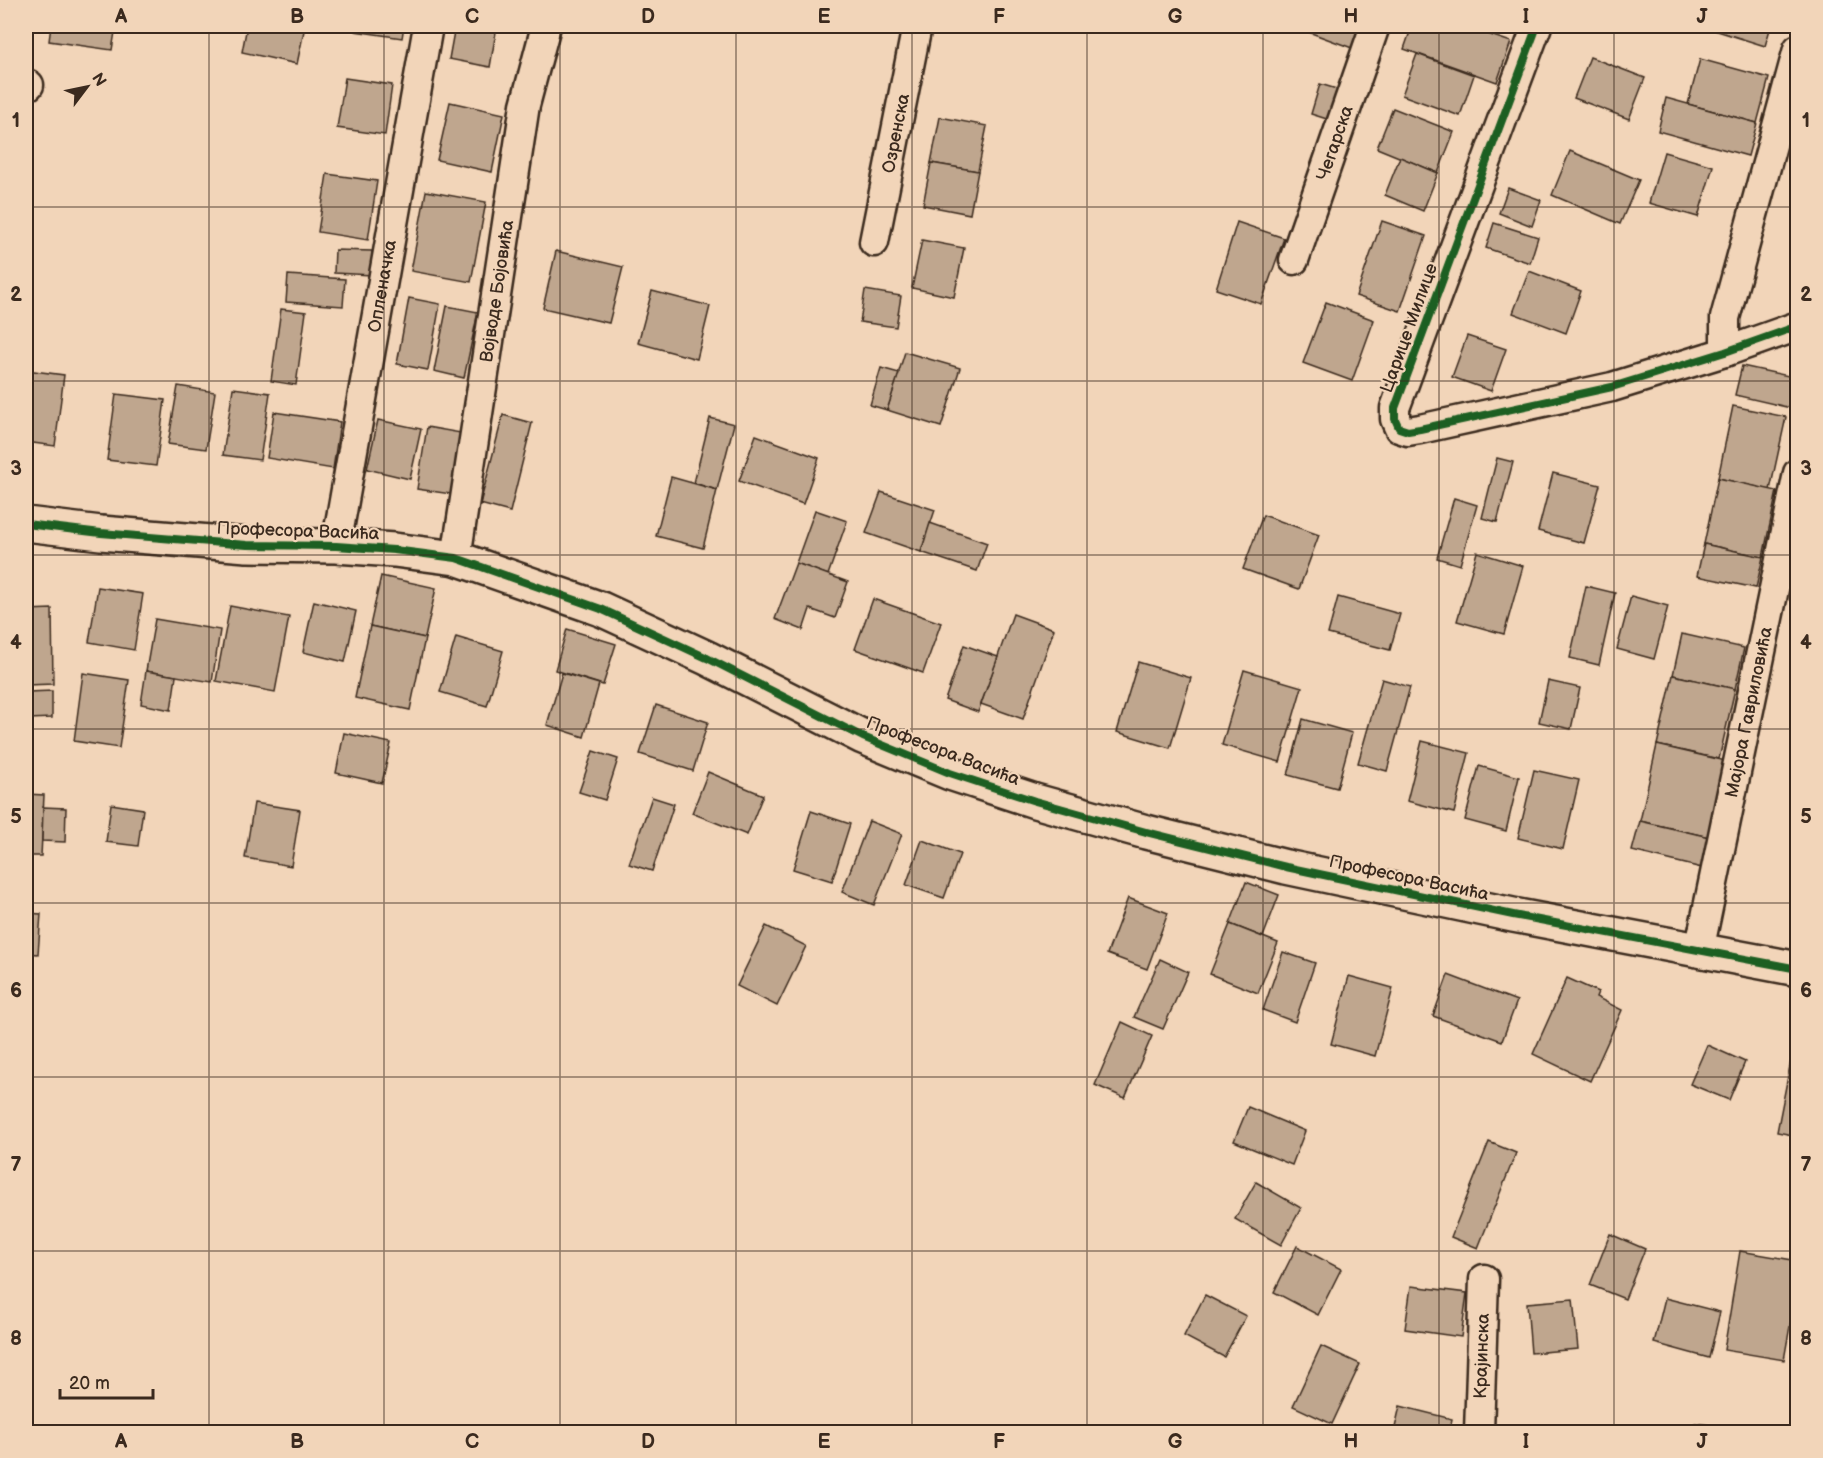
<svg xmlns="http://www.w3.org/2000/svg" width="1823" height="1458" viewBox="0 0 1823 1458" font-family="'Balsamiq Sans',sans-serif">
<rect width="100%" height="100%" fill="#f2d5b9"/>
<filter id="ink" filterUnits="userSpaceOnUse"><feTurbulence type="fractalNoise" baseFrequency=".0167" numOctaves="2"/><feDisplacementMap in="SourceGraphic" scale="12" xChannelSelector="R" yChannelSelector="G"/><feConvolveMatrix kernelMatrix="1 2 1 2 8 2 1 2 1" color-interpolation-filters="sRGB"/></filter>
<g filter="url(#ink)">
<g fill="#bfa68e" stroke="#3b2a1e" stroke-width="1.5">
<path d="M51,26H116L112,50L49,41Z"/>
<path d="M247,26H305L297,64L242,52Z"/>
<path d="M356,26H404L402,38L355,31Z"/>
<path d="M455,26H497L490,67L449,59Z"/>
<path d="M1309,26H1360L1352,48L1306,31Z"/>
<path d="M1412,26H1464L1511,42L1497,82L1404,49Z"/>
<path d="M1712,26H1771L1765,46L1711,29Z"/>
<path d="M1417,54L1474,75L1460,116L1402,95Z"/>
<path d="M1590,57L1645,78L1629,119L1574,98Z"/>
<path d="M1700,59L1769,78L1757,123L1688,104Z"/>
<path d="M345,78L392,85L385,135L337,128Z"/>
<path d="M1320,84L1340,90L1330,120L1311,114Z"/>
<path d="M1666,98L1757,123L1748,156L1658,131Z"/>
<path d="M450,102L504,114L492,172L437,160Z"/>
<path d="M1393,108L1454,132L1438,173L1377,148Z"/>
<path d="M940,117L987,126L978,171L931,163Z"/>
<path d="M1570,151L1639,180L1620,224L1552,195Z"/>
<path d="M1664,152L1713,166L1698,217L1649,203Z"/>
<path d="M1400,157L1438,173L1423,211L1385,195Z"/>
<path d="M931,163L978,171L970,214L923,205Z"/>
<path d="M327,174L377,181L368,240L318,232Z"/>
<path d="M1508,188L1541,200L1532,226L1499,213Z"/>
<path d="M426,191L486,202L471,282L411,271Z"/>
<path d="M1382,221L1426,236L1400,311L1356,296Z"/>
<path d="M1237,222L1284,238L1261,304L1216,289Z"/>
<path d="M1494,223L1538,237L1530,263L1486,248Z"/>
<path d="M922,240L964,248L954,297L912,288Z"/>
<path d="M335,250L372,251V275L334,273Z"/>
<path d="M556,251L623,267L609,323L543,308Z"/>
<path d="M1529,271L1581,291L1566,333L1513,313Z"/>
<path d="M288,275L345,279L343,306L286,302Z"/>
<path d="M865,290L901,296L896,327L860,322Z"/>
<path d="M652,291L710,306L697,359L638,343Z"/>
<path d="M409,298L440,304L428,370L397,364Z"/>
<path d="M1326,302L1374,320L1352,381L1303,363Z"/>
<path d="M447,306L478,312L464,378L434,371Z"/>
<path d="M281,309L306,312L296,385L271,381Z"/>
<path d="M1467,336L1506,349L1491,391L1452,377Z"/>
<path d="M905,352L960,368L941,427L887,410Z"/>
<path d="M1742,366L1798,378L1791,408L1735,395Z"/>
<path d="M881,368L899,373L887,410L870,405Z"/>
<path d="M26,370L64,375L55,446L26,442Z"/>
<path d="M178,386L215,392L206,449L168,444Z"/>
<path d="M233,388L270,393L260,460L223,455Z"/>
<path d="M116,394L165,400L156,466L107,460Z"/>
<path d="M1733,406L1786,417L1770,490L1718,478Z"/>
<path d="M274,412L340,422L333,469L267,458Z"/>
<path d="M503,415L532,423L510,512L480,504Z"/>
<path d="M710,418L734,424L717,490L694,483Z"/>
<path d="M378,420L421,429L410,479L367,469Z"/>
<path d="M427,427L461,433L451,494L417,489Z"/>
<path d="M756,435L819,458L803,504L739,481Z"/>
<path d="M1497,458L1513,462L1497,522L1482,518Z"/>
<path d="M1553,473L1600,485L1584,543L1538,531Z"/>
<path d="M671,477L717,490L703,548L656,536Z"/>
<path d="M1718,478L1777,491L1763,557L1704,544Z"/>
<path d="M881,492L935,510L921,552L866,533Z"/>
<path d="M1454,498L1477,505L1460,565L1437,558Z"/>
<path d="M815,510L847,521L828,575L796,563Z"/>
<path d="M1263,515L1319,535L1299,589L1243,569Z"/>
<path d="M930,523L987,543L977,571L921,552Z"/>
<path d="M1704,544L1763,557L1756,588L1697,576Z"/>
<path d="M1477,552L1523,566L1504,634L1457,621Z"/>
<path d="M796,563L848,582L835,618L810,609L803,630L775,619Z"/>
<path d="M381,576L436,588L425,638L370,626Z"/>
<path d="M1586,586L1615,593L1599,665L1570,658Z"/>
<path d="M98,587L143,594L134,650L89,642Z"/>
<path d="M1631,596L1668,606L1654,659L1617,649Z"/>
<path d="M1338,597L1400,614L1390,650L1328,634Z"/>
<path d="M873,599L941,623L923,673L855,649Z"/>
<path d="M314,601L356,611L345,662L303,652Z"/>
<path d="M230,606L289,617L275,692L216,681Z"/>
<path d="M52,609L53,684L26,685V610Z"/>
<path d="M1013,614L1054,629L1023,719L981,704Z"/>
<path d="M155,619L220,630L212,682L146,671Z"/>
<path d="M370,626L425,638L410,710L355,698Z"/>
<path d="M567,629L616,644L603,685L555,670Z"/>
<path d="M1682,634L1744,648L1735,689L1673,675Z"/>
<path d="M456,637L503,651L487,706L440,692Z"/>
<path d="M964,645L998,657L978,712L945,700Z"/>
<path d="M1138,662L1191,678L1170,748L1117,732Z"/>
<path d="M1244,670L1302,687L1280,762L1222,745Z"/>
<path d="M146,671L176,676L171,710L141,704Z"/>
<path d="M83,673L129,680L119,748L74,741Z"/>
<path d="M562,673L599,684L584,737L547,725Z"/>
<path d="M1673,675L1735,689L1719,759L1657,745Z"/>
<path d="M1382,679L1410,687L1387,771L1358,763Z"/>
<path d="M1548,681L1580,688L1571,729L1539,722Z"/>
<path d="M52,691V718L29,719L28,692Z"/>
<path d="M656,705L708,722L693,771L640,754Z"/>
<path d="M1303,719L1352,733L1337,788L1288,775Z"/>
<path d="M344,733L391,743L382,783L336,773Z"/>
<path d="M1422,741L1469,753L1454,813L1407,801Z"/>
<path d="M1657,745L1726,761L1709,837L1640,821Z"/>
<path d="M593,751L618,759L605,800L579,792Z"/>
<path d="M1479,766L1519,777L1506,831L1465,820Z"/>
<path d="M1534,770L1579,780L1563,849L1518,838Z"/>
<path d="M708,772L763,795L747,835L692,813Z"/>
<path d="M26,794L44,795L41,856H26Z"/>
<path d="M652,797L674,804L652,871L629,864Z"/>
<path d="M254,803L300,810L291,866L245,858Z"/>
<path d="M111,804L143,809L138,846L106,842Z"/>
<path d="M43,807L66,808L65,842L42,841Z"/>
<path d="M811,811L850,824L832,881L793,869Z"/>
<path d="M869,821L902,834L874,905L842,892Z"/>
<path d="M1640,821L1709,837L1702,868L1632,851Z"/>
<path d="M922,840L960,854L944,898L906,885Z"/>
<path d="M1246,882L1279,895L1263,937L1230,924Z"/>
<path d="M1128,898L1168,913L1147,969L1107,954Z"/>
<path d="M26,913L41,914L38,954L26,953Z"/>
<path d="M1230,924L1278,943L1258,993L1210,974Z"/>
<path d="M766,926L806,946L777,1006L737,986Z"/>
<path d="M1283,952L1315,963L1295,1022L1263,1010Z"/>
<path d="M1160,959L1188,972L1163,1029L1134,1017Z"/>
<path d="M1448,975L1517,1001L1502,1041L1433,1016Z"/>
<path d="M1349,976L1393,988L1375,1056L1331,1044Z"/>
<path d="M1567,978L1598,992L1596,997L1622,1010L1590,1081L1533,1054Z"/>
<path d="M1122,1022L1152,1036L1125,1098L1095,1085Z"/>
<path d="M1795,1040L1798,1041V1136L1777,1132Z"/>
<path d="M1707,1045L1745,1062L1729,1100L1690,1084Z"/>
<path d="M26,1065H30L28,1108H26Z"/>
<path d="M1248,1107L1305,1131L1292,1165L1234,1141Z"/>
<path d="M1489,1142L1516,1153L1478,1248L1451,1237Z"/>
<path d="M1256,1182L1301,1208L1281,1245L1235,1219Z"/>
<path d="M1610,1234L1645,1249L1625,1299L1590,1285Z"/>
<path d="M1297,1246L1341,1269L1318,1315L1274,1292Z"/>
<path d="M1740,1251L1798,1261V1281L1784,1360L1724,1350Z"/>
<path d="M1411,1286L1467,1293L1461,1337L1405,1329Z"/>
<path d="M1205,1295L1246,1316L1224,1357L1184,1336Z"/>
<path d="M1665,1298L1720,1312L1709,1358L1654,1343Z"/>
<path d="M1573,1299L1578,1349L1531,1353L1527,1303Z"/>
<path d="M1321,1346L1360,1364L1332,1424L1293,1406Z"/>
<path d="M1400,1406L1452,1419L1449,1432H1394Z"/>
<path d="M1695,1423L1739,1429V1432H1694Z"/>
</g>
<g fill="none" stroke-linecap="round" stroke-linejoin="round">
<g stroke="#3b2a1e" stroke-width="33">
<g id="street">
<path d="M1537,26L1395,408V419L1399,428L1408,431L1420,429L1612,387L1725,352L1798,326"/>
<path d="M26,85H29"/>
<path id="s1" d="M874,242L917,26"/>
<path id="s2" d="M1294,260L1375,26"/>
<path d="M1725,352V318L1798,49"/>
<path id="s3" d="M336,546L428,26"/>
<path id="s4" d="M456,558L525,105L546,26"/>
<path id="s5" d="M1699,951L1798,473"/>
<path id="s6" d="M1479,1432L1484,1279"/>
</g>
</g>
<g stroke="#3b2a1e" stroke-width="38">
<path id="secondary" d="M26,524L101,533L247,545L336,546L394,550L456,558L601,609L707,658L863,737L950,773L1035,801L1146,832L1286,867L1513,915L1798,969"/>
</g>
<use href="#street" stroke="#f2d5b9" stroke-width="28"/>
<use href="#secondary" stroke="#f2d5b9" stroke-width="33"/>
<g stroke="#f2d5b9" stroke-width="11">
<g id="cycleway">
<path d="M1537,26L1395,408V419L1399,428L1408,431L1420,429L1612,387L1725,352L1798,326"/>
<path d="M26,524L101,533L247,545L336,546L394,550L456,558L601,609L707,658L863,737L950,773L1035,801L1146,832L1286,867L1513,915L1798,969"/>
</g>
</g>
<use href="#cycleway" stroke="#1b5e20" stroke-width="8"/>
</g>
</g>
<path fill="none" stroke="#3b2a1e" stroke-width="1.5" stroke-opacity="0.55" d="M209,26V1432M384,26V1432M560,26V1432M736,26V1432M912,26V1432M1087,26V1432M1263,26V1432M1439,26V1432M1614,26V1432M26,207H1798M26,381H1798M26,555H1798M26,729H1798M26,903H1798M26,1077H1798M26,1251H1798"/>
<g text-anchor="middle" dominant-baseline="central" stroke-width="4.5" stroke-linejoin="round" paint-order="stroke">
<g font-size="18" fill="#3b2a1e" stroke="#f2d5b9">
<text stroke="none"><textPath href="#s1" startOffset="111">Озренска</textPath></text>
<text stroke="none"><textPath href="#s2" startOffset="124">Чегарска</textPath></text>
<text stroke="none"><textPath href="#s3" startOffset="264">Опленачка</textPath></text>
<text stroke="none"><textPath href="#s4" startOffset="270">Војводе Бојовића</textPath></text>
<text transform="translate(1409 328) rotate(-70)">Царице Милице</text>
<text transform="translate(298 531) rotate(2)">Професора Васића</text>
<text stroke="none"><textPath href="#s5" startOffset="244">Мајора Гавриловића</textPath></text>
<text transform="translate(943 751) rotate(21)">Професора Васића</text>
<text transform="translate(1409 878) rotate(12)">Професора Васића</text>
<text stroke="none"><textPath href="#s6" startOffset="76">Крајинска</textPath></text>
</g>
</g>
<rect width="1823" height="1458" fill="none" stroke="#f2d5b9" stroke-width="66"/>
<g transform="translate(87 87) rotate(58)" stroke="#f2d5b9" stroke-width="4.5" paint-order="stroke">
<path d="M0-4.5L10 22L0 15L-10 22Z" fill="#3b2a1e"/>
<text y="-9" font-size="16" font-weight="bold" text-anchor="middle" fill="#3b2a1e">N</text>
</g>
<path d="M60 1389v9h93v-9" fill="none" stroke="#3b2a1e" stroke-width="3"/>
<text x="69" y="1389" font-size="18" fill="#3b2a1e" stroke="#f2d5b9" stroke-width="4.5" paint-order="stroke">20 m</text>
<rect x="33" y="33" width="1757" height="1392" fill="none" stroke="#3b2a1e" stroke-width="2"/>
<g font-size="20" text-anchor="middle" font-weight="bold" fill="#3b2a1e">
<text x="121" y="23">A</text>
<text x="297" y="23">B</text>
<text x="472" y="23">C</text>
<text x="648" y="23">D</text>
<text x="824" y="23">E</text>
<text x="999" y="23">F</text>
<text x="1175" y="23">G</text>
<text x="1351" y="23">H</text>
<text x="1526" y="23">I</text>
<text x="1702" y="23">J</text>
<text x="16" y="127">1</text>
<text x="1806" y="127">1</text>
<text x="16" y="301">2</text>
<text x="1806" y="301">2</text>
<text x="16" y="475">3</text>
<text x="1806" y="475">3</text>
<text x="16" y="649">4</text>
<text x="1806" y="649">4</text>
<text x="16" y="823">5</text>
<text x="1806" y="823">5</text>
<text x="16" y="997">6</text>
<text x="1806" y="997">6</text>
<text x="16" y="1171">7</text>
<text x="1806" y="1171">7</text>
<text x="16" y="1345">8</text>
<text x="1806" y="1345">8</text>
<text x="121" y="1448">A</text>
<text x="297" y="1448">B</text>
<text x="472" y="1448">C</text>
<text x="648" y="1448">D</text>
<text x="824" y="1448">E</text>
<text x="999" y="1448">F</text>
<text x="1175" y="1448">G</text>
<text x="1351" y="1448">H</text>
<text x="1526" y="1448">I</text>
<text x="1702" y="1448">J</text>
</g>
</svg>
